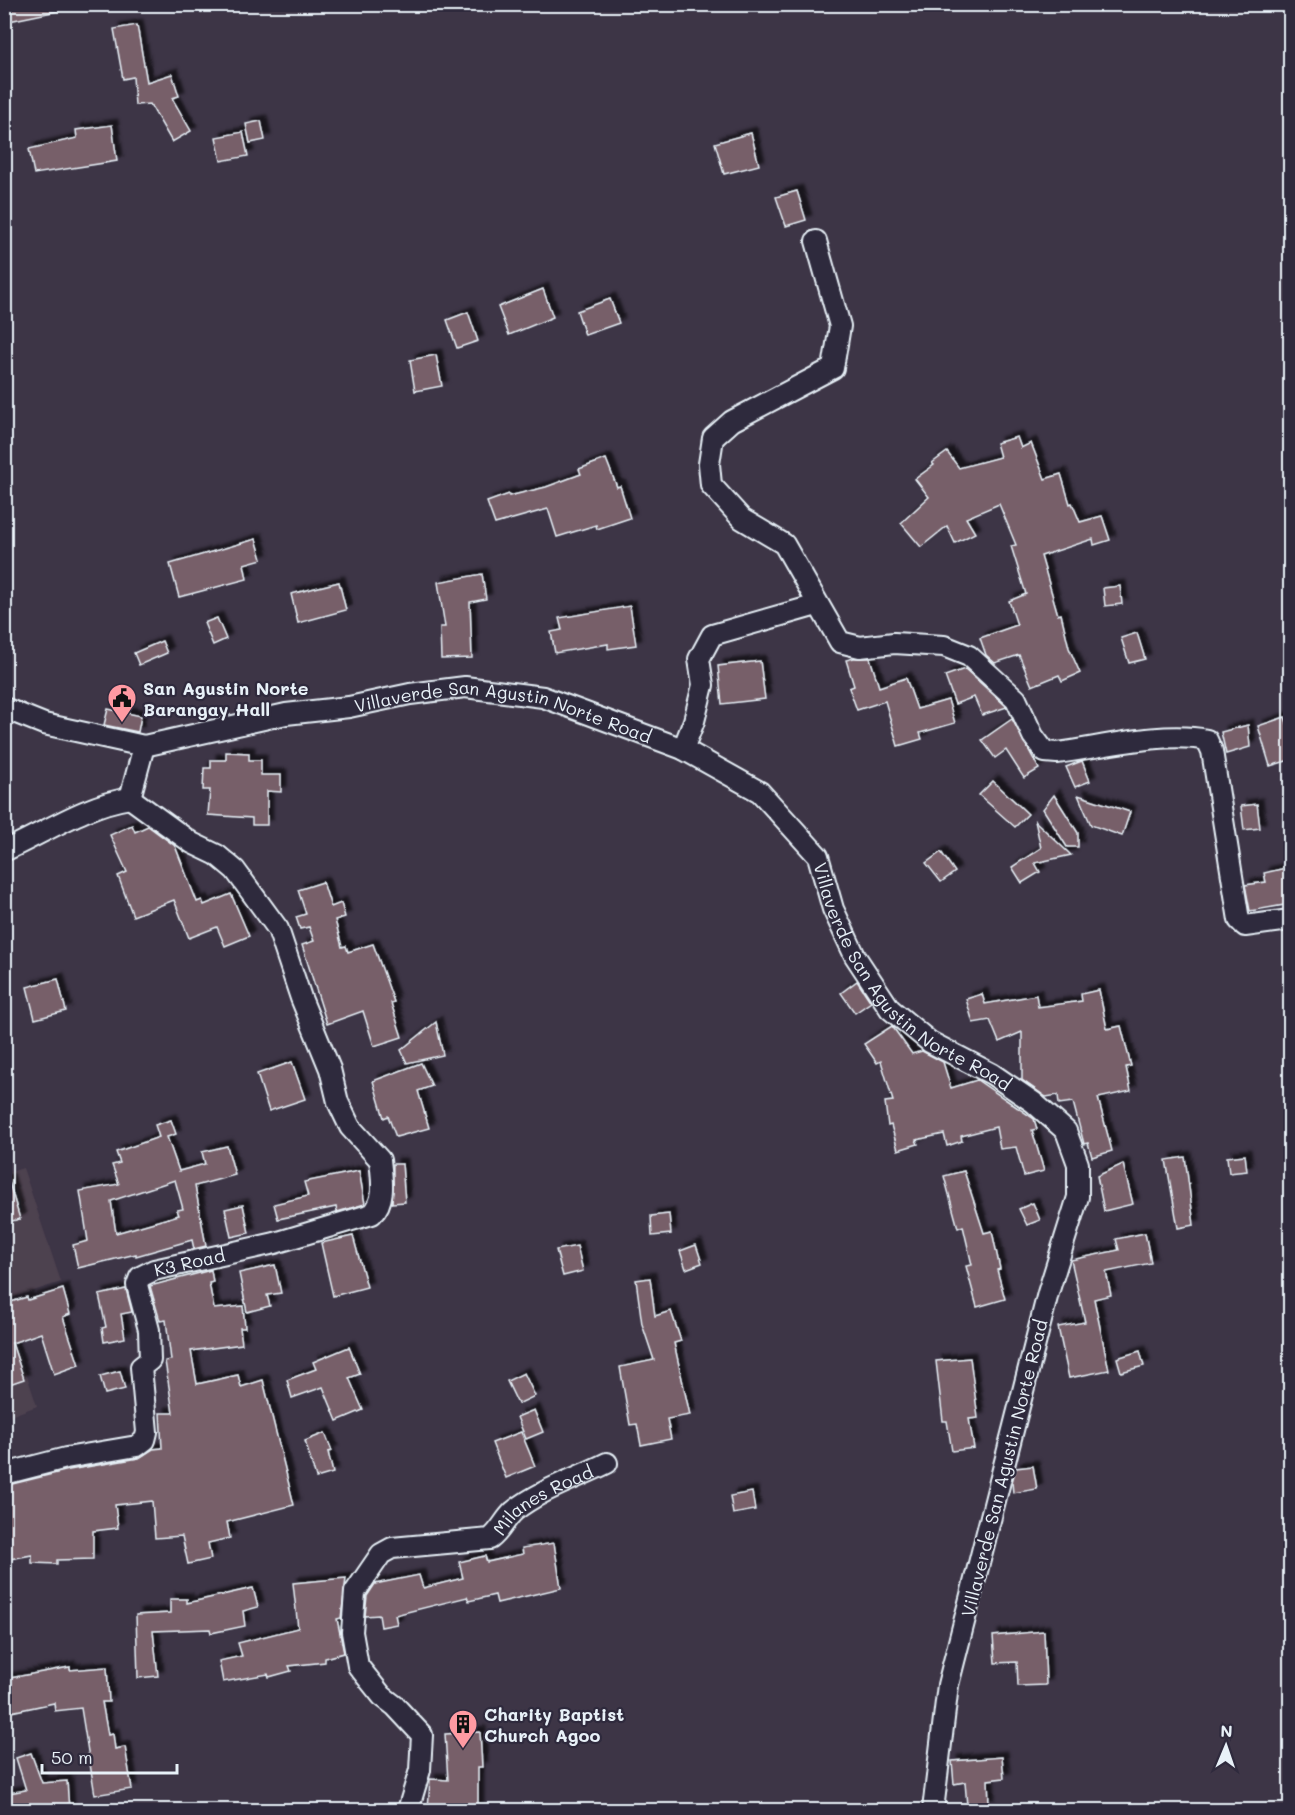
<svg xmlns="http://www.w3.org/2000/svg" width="1295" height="1815" viewBox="0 0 1295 1815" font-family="Mali,sans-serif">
<defs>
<filter id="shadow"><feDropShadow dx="5.5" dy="-5.5" stdDeviation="1.5" flood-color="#0009"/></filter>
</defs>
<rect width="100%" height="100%" fill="#3d3546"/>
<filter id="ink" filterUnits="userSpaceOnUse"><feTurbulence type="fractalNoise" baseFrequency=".0167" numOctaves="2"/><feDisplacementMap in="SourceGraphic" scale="12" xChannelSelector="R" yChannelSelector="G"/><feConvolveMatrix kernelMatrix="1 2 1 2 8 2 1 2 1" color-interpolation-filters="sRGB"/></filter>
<g filter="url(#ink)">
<g fill="#4e4250">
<path d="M23,1168L61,1282L5,1300V1174Z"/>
<path d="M4,1307L37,1406L5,1418H4Z"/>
</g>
<g fill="#775f69" stroke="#e8f1f8" stroke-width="1.5" fill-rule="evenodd" filter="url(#shadow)">
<path d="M4,4H57L58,11L4,22Z"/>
<path d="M137,25L147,82L172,74L179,96L172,98L191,131L172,142L150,104L135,105L133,77L123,79L114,29Z"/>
<path d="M261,121L265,140L250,143L246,124Z"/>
<path d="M112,125L117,161L34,174L29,149L77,138L76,130Z"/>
<path d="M243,132L248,156L221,161L216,137Z"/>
<path d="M751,133L759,165L724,174L715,143Z"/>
<path d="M797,191L806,220L786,226L776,197Z"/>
<path d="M543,289L553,317L509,335L498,307Z"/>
<path d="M610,299L619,323L585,335L577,311Z"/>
<path d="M468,312L478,341L457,348L447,320Z"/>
<path d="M436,355L442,386L415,391L410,360Z"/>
<path d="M1017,437L1021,448L1031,443L1045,479L1061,474L1070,504L1072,503L1080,522L1102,516L1110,540L1094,545L1093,539L1041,556L1058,615L1061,614L1069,648L1080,673L1062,681L1059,675L1032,686L1019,655L995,663L986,655L980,638L1017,625L1009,601L1026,594L1011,546L1016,545L999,504L966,518L975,533L955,543L947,526L921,547L901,523L929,497L915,479L934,465L932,463L947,452L959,468L1000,457L996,443Z"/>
<path d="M606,459L617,487L620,486L630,518L597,529L596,525L557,537L548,509L495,524L487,502L509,494V496L546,487L581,474L579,469Z"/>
<path d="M256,539L262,559L244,564L247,579L179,597L170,564Z"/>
<path d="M482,574L486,599L470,602L472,658L441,659L440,627H445L438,582Z"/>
<path d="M339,582L346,610L298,623L291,594Z"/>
<path d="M1120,586L1122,604L1105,606L1103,588Z"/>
<path d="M630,606L636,645L608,649V644L555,653L551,632L562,630L559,618Z"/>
<path d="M217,618L226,639L213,645L204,623Z"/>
<path d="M1137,633L1145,659L1129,663L1121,638Z"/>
<path d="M162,641L167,653L139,665L134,653Z"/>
<path d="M854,658H870L879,687L906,678L917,709L948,700L955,723L920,733L922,739L898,746L885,701L857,710L849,688L854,686L846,660Z"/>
<path d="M760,661L765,699L722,704L718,666Z"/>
<path d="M965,669L1006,706L1007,707L982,715L974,697L955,704L945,676Z"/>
<path d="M108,709L141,716L138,732L104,725Z"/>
<path d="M1285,717L1290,732V760L1270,766L1258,726Z"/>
<path d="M1012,719L1039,769L1024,778L1006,750L995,758L982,740Z"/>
<path d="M1248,725L1250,747L1226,754L1221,732Z"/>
<path d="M226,752L249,753V760H261V775H281V792L267,791V825H252V818L208,815L210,790H203L204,768H211V760H226Z"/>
<path d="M1082,761L1090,781L1075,787L1066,767Z"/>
<path d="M993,781L1028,814L1015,827L979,795Z"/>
<path d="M1054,795L1078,833V847H1067L1043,809Z"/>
<path d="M1078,795L1130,812L1122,836L1091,825Z"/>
<path d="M1257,804L1260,828L1244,830L1241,806Z"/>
<path d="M1035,821L1071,855L1035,863L1040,872L1022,883L1012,867L1041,848Z"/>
<path d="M132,825L135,832L148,826L175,846L197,902L202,900L204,905L231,894L249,936L225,946L217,927L189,938L174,900L133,916L118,876L127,872L110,835Z"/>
<path d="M941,852L955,872L941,882L926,863Z"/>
<path d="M1290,867V904L1250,911L1245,885L1266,882L1264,873Z"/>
<path d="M323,882L331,907L341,903L345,917L335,920L342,947L346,946L348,952L373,944L394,1002L391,1003L402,1037L374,1046L363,1011L327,1024L302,945L314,941L309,927L300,929L296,917L306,914L298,890Z"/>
<path d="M58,979L66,1011L35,1019L27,987Z"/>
<path d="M857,981L871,1002L855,1013L841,993Z"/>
<path d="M1099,990L1107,1029L1121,1026L1131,1066L1126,1067L1131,1091L1098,1098L1112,1151L1092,1157L1088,1143L1084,1144L1073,1102L1059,1104L1058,1095L1046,1097L1022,1080V1032L999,1042L990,1020L973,1023L966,999L982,994L985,1004L1036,995L1038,1007L1082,1001L1081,994Z"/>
<path d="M436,1022L443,1055L407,1063L401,1050Z"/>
<path d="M892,1026L912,1054L922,1051L943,1062L951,1088L977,1080L1034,1119L1037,1129L1032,1130L1044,1171L1024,1176L1016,1147L1000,1149L996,1127L961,1136L962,1141L947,1146L944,1134L916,1140L918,1144L898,1150L891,1125L888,1126L885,1102L893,1101L881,1061L877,1063L864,1044Z"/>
<path d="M292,1062L305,1099L269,1111L257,1074Z"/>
<path d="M421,1063L432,1086L418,1091L429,1128L396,1137L388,1116L384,1118L373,1081Z"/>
<path d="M171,1120L176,1134L167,1137L179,1171L205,1164L202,1152L227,1146L235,1175L195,1186L206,1246L194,1249L192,1240L136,1256V1254L78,1268L73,1245L88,1241L80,1191L119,1184L112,1165L120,1163L116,1152L159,1137L155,1125ZM175,1180L183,1209L177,1210L179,1215L116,1233L111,1201Z"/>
<path d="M1245,1155L1247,1171L1229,1173L1227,1157Z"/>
<path d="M1185,1157L1194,1225L1178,1228L1166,1160Z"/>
<path d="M393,1164H402L405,1202L392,1203Z"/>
<path d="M1123,1164L1133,1204L1104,1211L1097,1176Z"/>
<path d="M359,1171L365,1204L337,1212L336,1207L278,1219L274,1204L308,1196L304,1182Z"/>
<path d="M964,1171L984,1233L992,1231L1000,1269L997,1270L1005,1299L977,1307L966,1266L972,1265L963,1226L958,1228L944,1176Z"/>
<path d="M8,1179L20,1219L4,1223V1180Z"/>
<path d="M1033,1203L1040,1220L1027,1225L1019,1209Z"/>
<path d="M243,1205L249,1233L231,1237L225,1209Z"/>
<path d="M669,1214L671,1234L652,1236L651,1216Z"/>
<path d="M1145,1233L1151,1263L1106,1272L1111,1295L1094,1299L1109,1370L1069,1378L1058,1327L1085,1322L1071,1260L1119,1250L1116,1239Z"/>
<path d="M353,1236L367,1287L333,1296L321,1243Z"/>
<path d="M696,1245L702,1263L686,1269L680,1251Z"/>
<path d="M577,1246L583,1271L563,1276L556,1250Z"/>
<path d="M275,1265L281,1293L267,1295L270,1306L247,1312L239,1273Z"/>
<path d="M211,1270L213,1282L209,1283L214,1309L243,1306L245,1328H240L242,1344L191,1351L197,1384L238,1375L241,1387L263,1380L294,1505L227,1522L230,1538L208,1543L211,1559L188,1564L182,1536L155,1538L152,1501L115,1505L118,1528L93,1531V1559L57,1560V1564L32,1563V1555L4,1560V1486L69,1470L139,1458L153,1449L162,1448L160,1413H173L165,1361L171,1360L166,1320L160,1321L150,1286Z"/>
<path d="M650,1278L655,1316L671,1311L681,1341L674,1343L690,1415L667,1419L671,1439L641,1445L637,1424L630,1425L620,1367L654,1360L642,1324L636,1280Z"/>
<path d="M63,1289L70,1314L63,1317L79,1365L54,1374L41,1333L12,1343L24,1379L4,1386V1304L27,1297L28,1300Z"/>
<path d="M126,1289L132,1312L121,1314L125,1338L104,1342L102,1328L106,1327L99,1295Z"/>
<path d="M349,1347L360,1374L349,1378L363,1410L337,1421L323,1387L292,1398L287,1380L316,1369L313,1362Z"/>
<path d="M1140,1351L1144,1366L1121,1372L1117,1358Z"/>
<path d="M970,1358L978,1418L969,1419L974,1448L952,1451L947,1421H943L936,1361Z"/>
<path d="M120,1371L125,1389L105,1394L100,1376Z"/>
<path d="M524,1373L535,1396L518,1404L507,1381Z"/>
<path d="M534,1410L543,1432L526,1439L517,1417Z"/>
<path d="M521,1432L535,1466L506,1478L492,1443Z"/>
<path d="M325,1433L332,1451L328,1452L333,1473L316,1478L305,1441Z"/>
<path d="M1033,1466L1037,1489L1013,1493L1012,1482L1016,1468Z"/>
<path d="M752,1492L755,1510L733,1514L730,1496Z"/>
<path d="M554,1543L561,1588L497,1603L495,1595L469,1601L467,1597L395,1615L397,1624L381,1627L379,1615L365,1616L367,1596L375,1584L419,1575L423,1588L463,1578L459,1562L485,1556L487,1562L523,1554L522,1548Z"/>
<path d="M346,1578L341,1618L337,1619L344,1653L325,1658V1662L289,1666L291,1671L269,1677L268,1674L223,1682L219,1661L242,1656L238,1643L298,1628L293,1583Z"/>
<path d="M253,1588L258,1607L243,1611L245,1626L211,1633L210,1629L153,1631L158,1676L138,1678L136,1615L170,1613V1599H187V1603Z"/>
<path d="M1044,1631L1046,1685L1018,1686L1017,1662L995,1663L993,1636Z"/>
<path d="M70,1667V1670L107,1667L109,1702H102L108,1735L113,1734L115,1749L125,1747L132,1789L95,1795L81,1708L55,1711L54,1703L11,1712L4,1679Z"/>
<path d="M480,1732L482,1767H478V1810H428L430,1779L448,1780L445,1734Z"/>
<path d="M31,1753L42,1783L67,1781L69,1810H4V1794L26,1790L16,1758Z"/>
<path d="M1002,1757L1004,1778L988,1780L989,1804L967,1806L965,1782L954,1784L952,1761Z"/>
</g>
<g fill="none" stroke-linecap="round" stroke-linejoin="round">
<g stroke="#e8f1f8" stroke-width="24">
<g id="street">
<path d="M816,241L840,326L833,368L732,421L713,438L709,464L711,485L742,519L784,544L840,642L860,647L894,643L944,646L969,656L1016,699L1033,736L1045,752L1057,753C1103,747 1162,731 1207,740L1212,751L1239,920L1245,926L1290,920"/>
<path id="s1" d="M4,708L44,724L144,746L286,714L349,707L410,694L465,687L543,697L683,749L760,792L818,856L833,909L855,956L890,1009L930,1042L992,1074L1033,1102L1066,1131L1078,1164V1197L1048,1293L948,1685L933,1810"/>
<path d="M683,749L694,721L703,685L699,659L712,635L817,605"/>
<path d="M4,851C46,832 85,805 130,798L144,746"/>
<path id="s2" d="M4,1474L66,1458L137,1446L145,1440L147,1432L141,1367L150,1360L149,1330L137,1285L140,1277L154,1270L275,1243L372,1214C386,1201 382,1179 380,1160L350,1127L338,1102L330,1069L301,998L278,929L235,870L217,855L192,843L130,798"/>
<path id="s3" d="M408,1810L420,1770L422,1735L395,1706L382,1696L358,1666L352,1632L355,1592L381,1554L392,1548L490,1539C501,1531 504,1520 514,1511C540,1490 577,1478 607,1463"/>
</g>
</g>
<use href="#street" stroke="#2f2a3d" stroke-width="20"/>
</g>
</g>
<defs>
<g id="civic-pin" transform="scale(1.5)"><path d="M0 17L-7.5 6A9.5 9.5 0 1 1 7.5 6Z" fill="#ff9aa2" stroke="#2f2a3d"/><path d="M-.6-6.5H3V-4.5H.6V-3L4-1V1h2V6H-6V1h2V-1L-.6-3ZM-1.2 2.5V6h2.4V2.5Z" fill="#111"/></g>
<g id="building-pin" transform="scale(1.5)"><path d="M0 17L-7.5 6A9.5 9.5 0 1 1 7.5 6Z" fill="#ff9aa2" stroke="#2f2a3d"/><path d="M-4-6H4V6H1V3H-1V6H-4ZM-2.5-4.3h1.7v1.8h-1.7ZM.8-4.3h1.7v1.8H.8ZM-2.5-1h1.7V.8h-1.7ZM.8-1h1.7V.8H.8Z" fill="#111"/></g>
</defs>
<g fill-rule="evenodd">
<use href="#civic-pin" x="122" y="698"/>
<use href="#building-pin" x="463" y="1724"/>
</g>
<g text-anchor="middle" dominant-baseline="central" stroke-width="4.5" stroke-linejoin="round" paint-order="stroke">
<g font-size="18" font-weight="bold" fill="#e8f1f8" stroke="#2f2a3d" text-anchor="start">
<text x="143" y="688">San Agustin Norte<tspan x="143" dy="21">Barangay Hall</tspan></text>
<text x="484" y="1714">Charity Baptist<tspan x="484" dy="21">Church Agoo</tspan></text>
</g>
<g font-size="18" fill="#e8f1f8" stroke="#2f2a3d">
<text stroke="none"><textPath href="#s1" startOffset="513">Villaverde San Agustin Norte Road</textPath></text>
<text stroke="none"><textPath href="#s1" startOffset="1035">Villaverde San Agustin Norte Road</textPath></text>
<text stroke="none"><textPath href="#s2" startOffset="368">K3 Road</textPath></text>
<text transform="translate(1004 1468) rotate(-76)">Villaverde San Agustin Norte Road</text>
<text stroke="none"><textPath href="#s3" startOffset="470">Milanes Road</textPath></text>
</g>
</g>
<rect width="1295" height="1815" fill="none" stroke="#2f2a3d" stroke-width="24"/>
<rect x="12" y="12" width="1271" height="1791" fill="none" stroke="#e8f1f8" stroke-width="2" filter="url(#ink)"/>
<g transform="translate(1226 1746) rotate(2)" stroke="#2f2a3d" stroke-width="4.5" paint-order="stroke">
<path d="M0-4.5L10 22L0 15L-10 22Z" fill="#e8f1f8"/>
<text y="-9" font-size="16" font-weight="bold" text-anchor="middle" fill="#e8f1f8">N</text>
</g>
<path d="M42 1764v9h135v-9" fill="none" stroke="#e8f1f8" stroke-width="3"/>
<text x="51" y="1764" font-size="18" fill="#e8f1f8" stroke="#2f2a3d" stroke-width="4.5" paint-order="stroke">50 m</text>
</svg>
